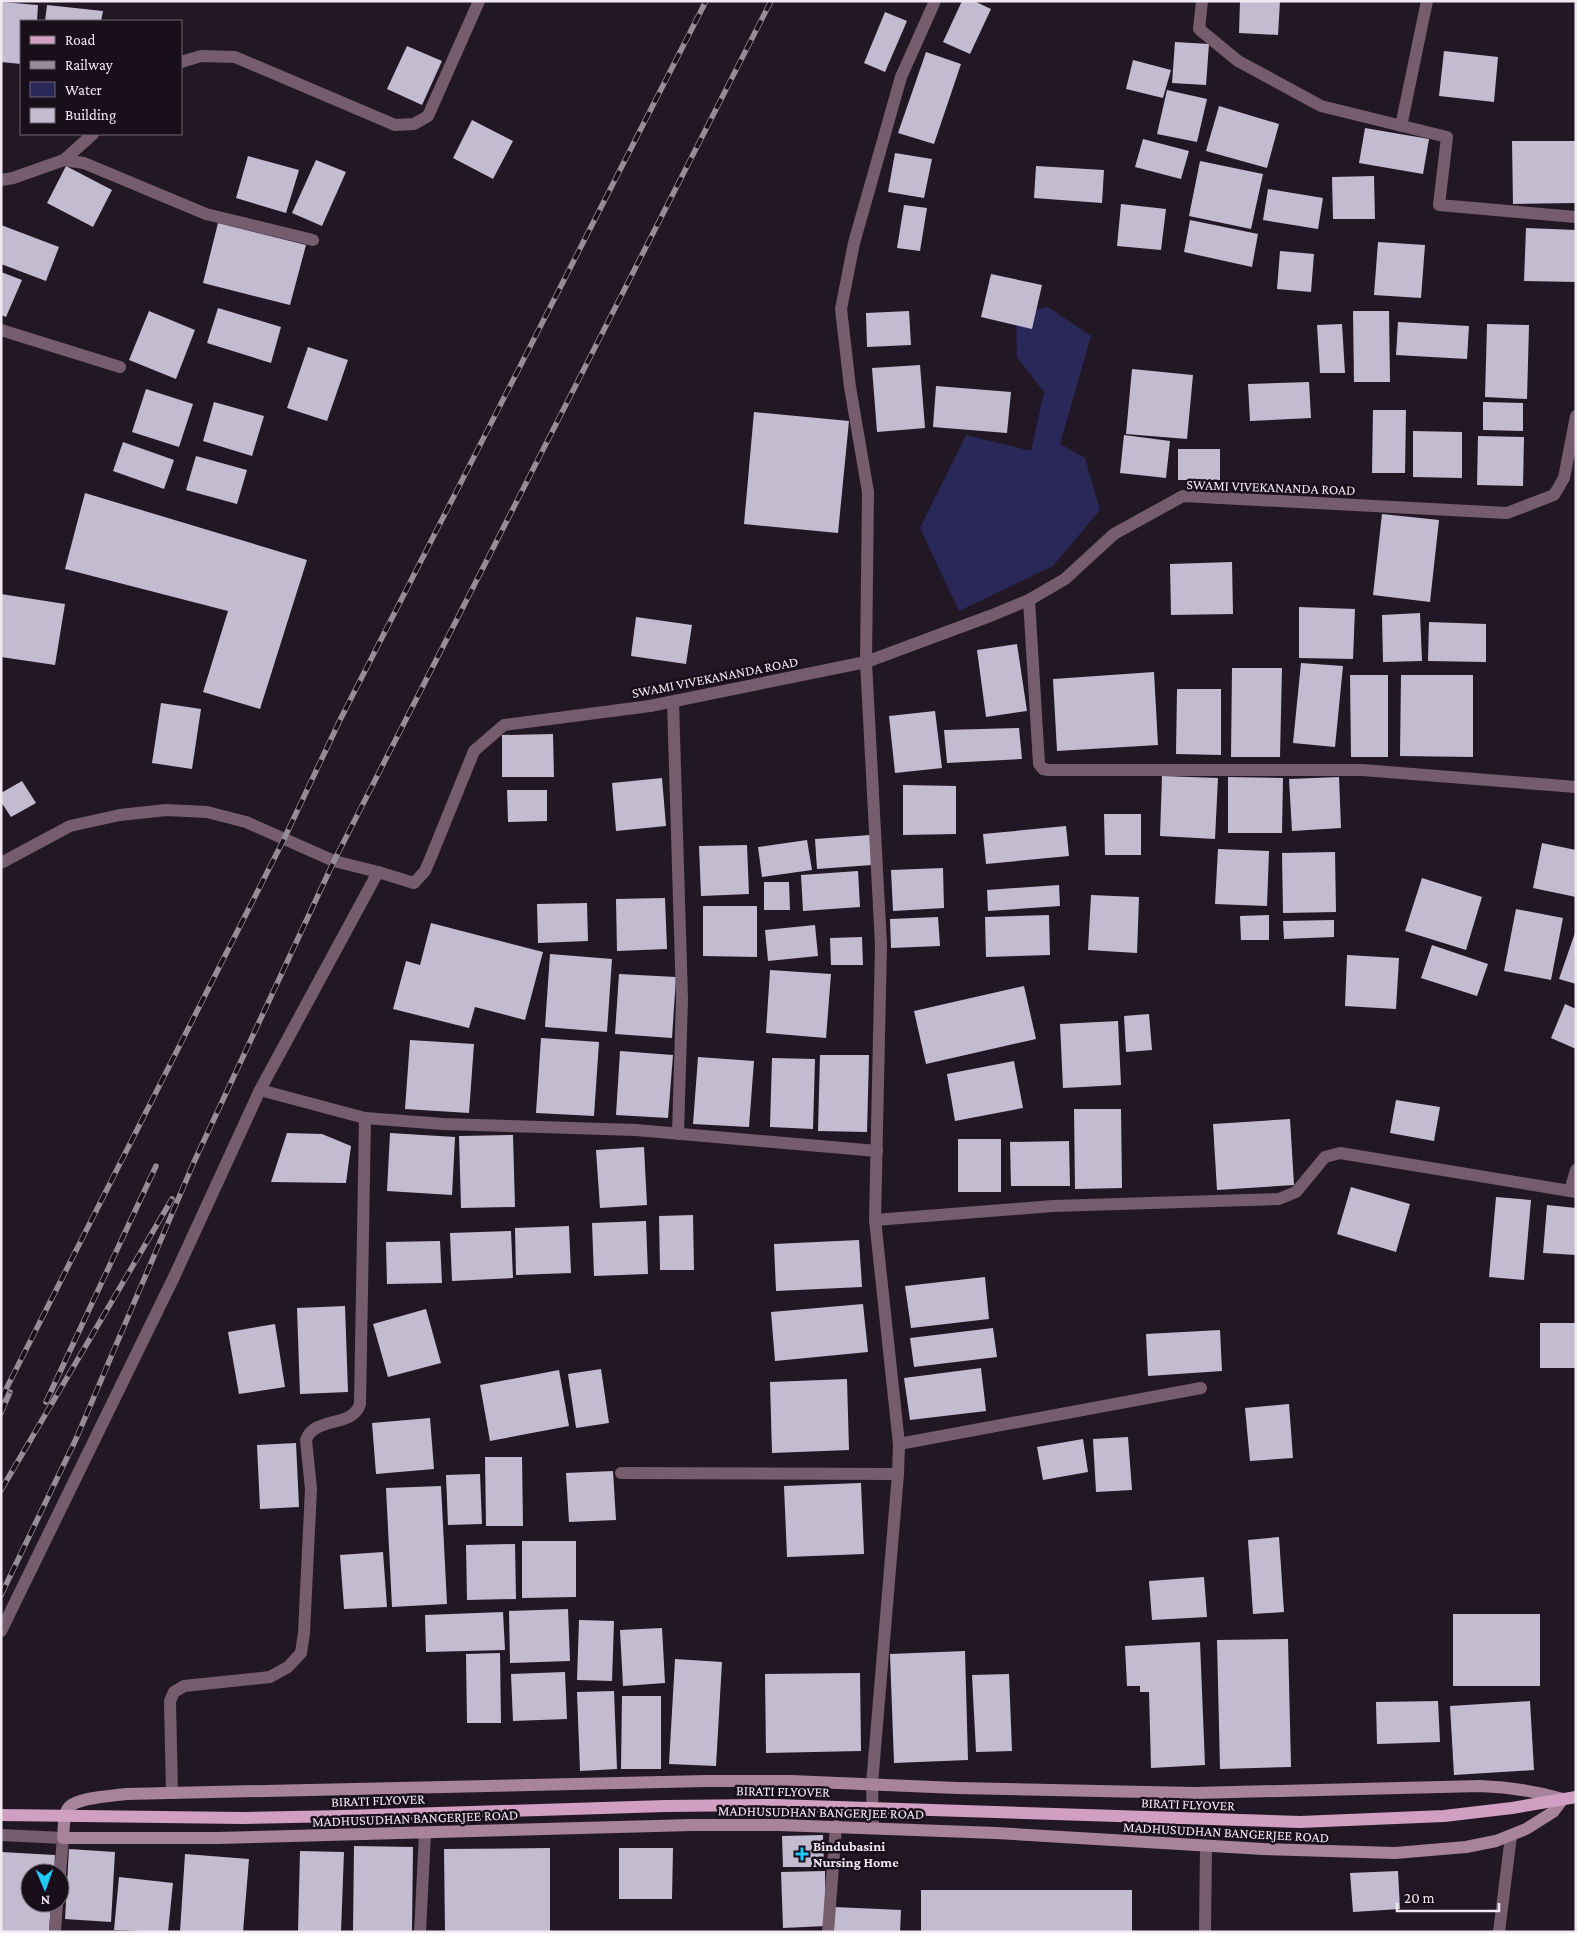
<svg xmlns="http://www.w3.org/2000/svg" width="1577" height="1933" viewBox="0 0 1577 1933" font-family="'Crimson Pro',serif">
<rect width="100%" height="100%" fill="#221825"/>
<path fill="#292858" d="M1048,307L1091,336L1060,444L1085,458L1100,510L1053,566L959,611L920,528L966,435L1031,451L1044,392L1017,357L1016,314Z"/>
<g fill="#c3bcd0">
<path d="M962,1H974L991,9L970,54L943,42Z"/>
<path d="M1240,1H1280L1278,35L1239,33Z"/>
<path d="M1,2L38,5L37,21H21V64L1,62Z"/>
<path d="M47,5L103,11L101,21H45Z"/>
<path d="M885,12L907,21L885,72L864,63Z"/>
<path d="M1175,42L1209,44L1206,85L1172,83Z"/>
<path d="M407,46L442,61L422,105L387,89Z"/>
<path d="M1444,51L1498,57L1494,102L1439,96Z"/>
<path d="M926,52L961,64L934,144L898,133Z"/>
<path d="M1133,60L1171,70L1163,98L1126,89Z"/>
<path d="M1167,90L1207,99L1197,142L1157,134Z"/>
<path d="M1219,106L1279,124L1267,168L1206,151Z"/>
<path d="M472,120L513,141L493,179L453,158Z"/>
<path d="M1365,128L1429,139L1423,174L1359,163Z"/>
<path d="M1143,139L1189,151L1181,179L1135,167Z"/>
<path d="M1512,141H1576V203L1513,204Z"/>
<path d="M895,153L932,159L924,198L888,192Z"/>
<path d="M248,156L299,170L286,213L236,198Z"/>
<path d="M316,160L346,172L322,226L292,213Z"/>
<path d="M1200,161L1263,174L1251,229L1189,216Z"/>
<path d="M66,166L112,190L93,227L47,203Z"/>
<path d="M1036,166L1104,170L1102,203L1034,198Z"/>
<path d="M1374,176L1375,219H1333L1332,177Z"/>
<path d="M1268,189L1323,198L1318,229L1263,220Z"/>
<path d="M1121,204L1166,209L1161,250L1117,246Z"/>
<path d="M904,205L927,208L920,251L897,248Z"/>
<path d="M1190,220L1258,234L1252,267L1184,252Z"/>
<path d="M218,223L306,245L290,305L203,283Z"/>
<path d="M1,225L59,247L46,281L1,264Z"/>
<path d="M1526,228L1576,230V282L1524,281Z"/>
<path d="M1378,242L1425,245L1421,298L1374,295Z"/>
<path d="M1280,251L1314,254L1311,292L1277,289Z"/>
<path d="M1,272L22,280L6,317L1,315Z"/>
<path d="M991,274L1042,285L1032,329L981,317Z"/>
<path d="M218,308L281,327L271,363L207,343Z"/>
<path d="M149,311L195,330L176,379L129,360Z"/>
<path d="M909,311L911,345L867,347L866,313Z"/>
<path d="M1353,311H1389L1390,382H1354Z"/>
<path d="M1398,322L1469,326L1467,359L1396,355Z"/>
<path d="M1342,324L1345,373H1320L1317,325Z"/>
<path d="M1487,324L1529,325L1527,399L1485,397Z"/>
<path d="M308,347L348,360L327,421L287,408Z"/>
<path d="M920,365L925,428L877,432L872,368Z"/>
<path d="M1132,369L1193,375L1187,439L1126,434Z"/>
<path d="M1309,382L1311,418L1250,421L1248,384Z"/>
<path d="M936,386L1011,392L1007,433L933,427Z"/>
<path d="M146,389L193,404L179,447L132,432Z"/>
<path d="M214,402L264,416L252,456L203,441Z"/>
<path d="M1483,402L1523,403V431L1483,430Z"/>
<path d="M1373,410H1406L1405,473H1372Z"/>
<path d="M754,412L849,421L838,533L744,524Z"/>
<path d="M1413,431L1462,432V478L1413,477Z"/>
<path d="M1124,435L1170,441L1166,478L1120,473Z"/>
<path d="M1478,436L1524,437L1523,486L1477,485Z"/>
<path d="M123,442L174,460L164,489L113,471Z"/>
<rect x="1178" y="449" width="42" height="31"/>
<path d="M196,456L247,470L237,504L186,490Z"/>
<path d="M85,493L307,560L260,709L203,692L228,611L65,569Z"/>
<path d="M1382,514L1439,520L1430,602L1373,595Z"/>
<path d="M1232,562L1233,614L1171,615L1170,564Z"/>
<path d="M1,594L65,604L55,665L1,657Z"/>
<path d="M1299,607L1355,609L1353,659L1299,658Z"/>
<path d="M1420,613L1422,661L1383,662L1382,615Z"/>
<path d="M636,617L692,625L686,664L631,656Z"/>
<path d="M1429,622L1486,624V662L1428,661Z"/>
<path d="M1017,644L1027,711L986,717L977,650Z"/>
<path d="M1301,663L1343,666L1335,747L1293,743Z"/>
<path d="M1232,668H1282L1280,757H1231Z"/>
<path d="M1154,672L1158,745L1057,751L1053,679Z"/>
<path d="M1350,675H1388V757H1351Z"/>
<path d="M1401,675H1473V757L1400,756Z"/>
<path d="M1177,689H1221V755L1176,754Z"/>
<path d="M161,703L201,709L192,769L152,763Z"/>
<path d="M935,711L942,768L895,773L889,716Z"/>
<path d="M1019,728L1022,759L947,763L944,730Z"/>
<path d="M553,734L554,777H502V735Z"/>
<path d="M1162,776L1218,778L1215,839L1160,836Z"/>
<path d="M1228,777L1283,778L1282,833H1228Z"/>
<path d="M1339,777L1341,828L1292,831L1289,779Z"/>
<path d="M662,778L666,826L616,831L612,783Z"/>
<path d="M22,781L36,803L11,817L1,802V793Z"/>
<path d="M903,785L956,786V834L903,835Z"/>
<path d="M507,790H547V821L508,822Z"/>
<path d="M1104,814H1141V855H1105Z"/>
<path d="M1066,826L1069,856L986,864L983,834Z"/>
<path d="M870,835L872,865L817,869L815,839Z"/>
<path d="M807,840L812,870L762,877L758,847Z"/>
<path d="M1542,843L1576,850V897L1533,888Z"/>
<path d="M747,845L749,894L701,896L699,846Z"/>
<path d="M1218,849L1269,851L1267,906L1215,904Z"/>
<path d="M1335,852L1336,912L1283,913L1282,853Z"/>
<path d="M943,868L944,908L893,911L891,870Z"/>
<path d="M858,871L860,907L803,911L801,875Z"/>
<path d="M1422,878L1482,897L1466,950L1405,931Z"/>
<path d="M764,882H789L790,910H764Z"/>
<path d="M1059,885L1060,906L988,911L987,890Z"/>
<path d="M1091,895L1139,897L1137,953L1088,950Z"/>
<path d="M665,898L667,949L617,951L616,899Z"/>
<path d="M587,903L588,941L538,943L537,904Z"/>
<path d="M703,906H757V957L703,956Z"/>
<path d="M1516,909L1563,918L1551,980L1504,971Z"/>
<path d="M1049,915L1050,955L986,957L985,917Z"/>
<path d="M1269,915V940H1241L1240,916Z"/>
<path d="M938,917L940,946L891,948L890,919Z"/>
<path d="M1334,920V937L1284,939L1283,921Z"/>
<path d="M431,923L543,952L525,1020L475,1007L469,1028L393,1009L406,961L420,965Z"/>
<path d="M815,925L818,956L768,961L765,930Z"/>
<path d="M1576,930V984L1559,979Z"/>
<path d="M862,937L863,965H831L830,938Z"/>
<path d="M1432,945L1488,964L1477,996L1421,978Z"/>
<path d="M550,954L612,959L607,1032L545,1027Z"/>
<path d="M1347,955L1399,958L1396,1009L1345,1006Z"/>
<path d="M770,970L831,974L826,1038L766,1033Z"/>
<path d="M619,974L676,977L672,1038L615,1034Z"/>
<path d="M1024,986L1036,1039L926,1064L914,1011Z"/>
<path d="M1565,1004L1576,1009V1049L1551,1038Z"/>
<path d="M1149,1014L1152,1050L1126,1052L1124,1016Z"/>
<path d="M1118,1021L1121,1085L1063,1088L1060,1024Z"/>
<path d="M541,1038L599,1042L594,1116L536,1113Z"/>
<path d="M410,1040L474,1044L469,1113L405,1109Z"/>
<path d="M620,1051L673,1055L668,1118L616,1115Z"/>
<path d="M820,1055H869L867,1132L818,1131Z"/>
<path d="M698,1057L754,1061L749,1127L693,1124Z"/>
<path d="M772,1058L815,1059L813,1129L770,1127Z"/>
<path d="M1014,1061L1023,1108L955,1121L947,1074Z"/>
<path d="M1396,1100L1440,1107L1434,1141L1390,1133Z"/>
<path d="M1074,1109H1121L1122,1188L1075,1189Z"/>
<path d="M1290,1119L1294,1185L1217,1190L1213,1124Z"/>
<path d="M287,1133L322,1134L351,1146L346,1183L271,1182Z"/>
<path d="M390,1133L455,1137L452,1195L387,1191Z"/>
<path d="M513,1135L515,1207L461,1208L459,1136Z"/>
<rect x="958" y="1139" width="43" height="53"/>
<path d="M1069,1141L1070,1186H1011L1010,1142Z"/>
<path d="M644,1147L647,1205L600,1208L596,1150Z"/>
<path d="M1351,1187L1410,1204L1396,1252L1337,1234Z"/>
<path d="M1496,1197L1531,1200L1524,1280L1489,1277Z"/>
<path d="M1547,1205L1576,1208V1255L1543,1253Z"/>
<path d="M693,1215L694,1270H660L659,1216Z"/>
<path d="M646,1221L648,1274L594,1276L592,1223Z"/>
<path d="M569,1226L571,1273L516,1275L515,1228Z"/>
<path d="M511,1231L513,1278L452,1281L450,1233Z"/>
<path d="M859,1240L862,1287L776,1291L774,1244Z"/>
<path d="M440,1241L442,1283L387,1284L386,1242Z"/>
<path d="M985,1277L989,1319L911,1328L905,1286Z"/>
<path d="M863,1304L868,1352L775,1361L771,1312Z"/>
<path d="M345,1306L348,1392L300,1394L297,1308Z"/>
<path d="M426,1309L441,1363L388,1377L373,1324Z"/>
<rect x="1540" y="1323" width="36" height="45"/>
<path d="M275,1324L285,1387L239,1394L228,1332Z"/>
<path d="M993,1328L997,1357L914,1367L910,1338Z"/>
<path d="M1220,1330L1222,1371L1148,1376L1146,1334Z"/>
<path d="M981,1368L986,1411L910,1420L904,1378Z"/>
<path d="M601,1369L609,1423L576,1428L568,1374Z"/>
<path d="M559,1370L569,1426L490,1441L480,1385Z"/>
<path d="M847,1379L849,1450L772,1453L770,1382Z"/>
<path d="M1289,1404L1293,1458L1250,1461L1245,1408Z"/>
<path d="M430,1418L434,1469L376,1474L372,1423Z"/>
<path d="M1128,1437L1132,1490L1096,1492L1093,1439Z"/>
<path d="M1083,1439L1088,1472L1043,1480L1037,1447Z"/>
<path d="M296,1443L299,1507L260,1509L257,1445Z"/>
<path d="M485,1457H522L523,1526H486Z"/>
<path d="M613,1471L616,1520L569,1522L566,1473Z"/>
<path d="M480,1474L482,1524L448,1525L446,1475Z"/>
<path d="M861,1483L864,1554L787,1557L784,1486Z"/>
<path d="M441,1486L447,1604L392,1607L386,1488Z"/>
<path d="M1279,1537L1284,1612L1253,1614L1248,1540Z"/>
<path d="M522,1541H576V1597L522,1598Z"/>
<path d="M515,1544L516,1599L467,1600L466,1545Z"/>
<path d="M383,1552L387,1607L344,1609L340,1555Z"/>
<path d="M1204,1577L1207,1617L1152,1620L1149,1581Z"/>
<path d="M568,1609L570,1661L510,1663L509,1611Z"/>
<path d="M503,1612L505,1650L426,1652L425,1615Z"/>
<rect x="1453" y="1614" width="87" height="72"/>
<path d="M579,1620L614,1621L612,1681L577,1680Z"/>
<path d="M662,1628L665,1683L623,1686L620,1630Z"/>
<path d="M1288,1639L1291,1767L1220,1769L1217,1640Z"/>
<path d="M1200,1642L1205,1765L1151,1768L1149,1692H1140V1686H1127L1125,1646Z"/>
<path d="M965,1651L968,1760L894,1763L890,1654Z"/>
<path d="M500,1653L501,1723H467L466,1654Z"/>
<path d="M675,1659L722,1662L716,1766L669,1764Z"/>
<path d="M565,1672L567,1719L513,1721L511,1674Z"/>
<path d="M860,1673L861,1751L766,1753L765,1674Z"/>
<path d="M1009,1674L1012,1751L976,1752L972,1675Z"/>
<path d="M614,1691L617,1769L580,1771L577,1692Z"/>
<path d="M622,1696H661V1769H621Z"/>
<path d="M1438,1701L1440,1742L1377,1744L1376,1702Z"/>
<path d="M1530,1701L1534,1770L1454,1775L1450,1706Z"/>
<path d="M823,1835L824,1867H783L782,1836Z"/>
<path d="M354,1846L413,1847L412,1931H353Z"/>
<path d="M550,1848V1932H445L444,1849Z"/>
<path d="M619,1848H673L672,1899H619Z"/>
<path d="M69,1849L115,1852L111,1922L65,1919Z"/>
<path d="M300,1851L344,1852L341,1932H298Z"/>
<path d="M1,1852L55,1855L54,1873H30V1903H51L49,1932H1Z"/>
<path d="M185,1854L249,1859L243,1932H180Z"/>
<path d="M825,1871L826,1926L783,1928L781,1872Z"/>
<path d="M1398,1871L1400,1909L1353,1912L1350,1873Z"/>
<path d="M119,1877L173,1883L168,1932L114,1930Z"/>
<rect x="921" y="1890" width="211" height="42"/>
<path d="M834,1907L901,1910L900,1932H833Z"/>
</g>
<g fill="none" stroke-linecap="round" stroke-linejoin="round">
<g stroke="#755d6d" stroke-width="12">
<path d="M1202,1L1199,29L1238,61L1321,106L1447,137L1439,205L1576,217"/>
<path d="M181,62L201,56L235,57L395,125L414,124L428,116L479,1"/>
<path d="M1401,126L1427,1"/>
<path d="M64,160L93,134"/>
<path d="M1,180L13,178L64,160L84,163L206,214L313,240"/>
<path d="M1,330L120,367"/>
<path d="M1029,600L1039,764L1043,769L1048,770H1362L1576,787"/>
<path d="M673,702L682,999L678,1134"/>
<path d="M260,1090L365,1118L443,1124L636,1130L877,1151"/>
<path d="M1570,1191L1576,1170"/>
<path d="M875,1220L1053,1206L1279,1199L1296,1192L1325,1157L1340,1153L1576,1192"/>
<path d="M899,1444L1201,1388"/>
<path d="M621,1473L898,1474"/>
<path d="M1,1631L174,1277L260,1090L378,872"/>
<path d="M172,1793L170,1701L174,1692L184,1686L270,1677L288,1667L301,1653L304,1633L311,1489L306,1440C314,1416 353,1428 360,1404L365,1118"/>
<path d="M873,1827L872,1784L898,1474L899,1444L875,1220L881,945L866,662L868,492L850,387L841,309L854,243L901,77L935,1"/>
<path d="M60,1874L63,1838"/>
<path d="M55,1932L57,1903"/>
<path d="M828,1932L836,1826"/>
<path d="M1205,1932L1206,1847"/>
<path d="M1499,1932L1511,1836"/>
</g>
<g stroke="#755d6d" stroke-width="12">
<path d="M1,863L70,826L120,815L166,810L207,812L246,822L334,861L378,872L414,883L425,871L431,857L474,751L504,725L650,706L866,662L990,616L1029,600L1065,579L1114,534L1183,496L1507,513L1554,495L1564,478L1576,416"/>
<path d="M1,1835L63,1838"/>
<path d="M420,1932L425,1833"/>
</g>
<path stroke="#a8839c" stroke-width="12" d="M706,1781H791L957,1788L1194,1793L1480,1786C1509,1787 1535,1791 1563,1799L1553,1812L1526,1829L1496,1841L1466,1847L1395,1853L1263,1849L996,1833L779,1825H692L217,1838H63C64,1829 63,1814 69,1807C79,1797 112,1796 126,1794Z"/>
<path stroke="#d09fc1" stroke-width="12" d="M1,1815L242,1818L344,1816L665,1806L775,1805L1300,1822L1444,1816L1512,1808L1576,1797"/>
<g stroke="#958d97" stroke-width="5.5">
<g id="rail">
<path d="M1,1399L284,839L340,720L706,1"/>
<path d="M46,1402L156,1166"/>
<path d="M1,1413L10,1392"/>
<path d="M1,1490L172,1199"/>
<path d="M1,1595L76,1439L194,1162L334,861L771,1"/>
</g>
</g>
<use href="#rail" stroke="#190f1b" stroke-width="4" stroke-dasharray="11" stroke-linecap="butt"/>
</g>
<path fill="#1ec9fd" stroke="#190f1b" stroke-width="2" d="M799.5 1846.5h5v5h5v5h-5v5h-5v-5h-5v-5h5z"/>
<g text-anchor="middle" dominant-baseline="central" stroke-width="5" stroke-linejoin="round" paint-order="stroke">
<g font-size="14" fill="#f1eaf3" stroke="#190f1b">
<text transform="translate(1271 487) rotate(2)">SWAMI VIVEKANANDA ROAD</text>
<text transform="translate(715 677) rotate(-11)">SWAMI VIVEKANANDA ROAD</text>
<text transform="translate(783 1791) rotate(1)">BIRATI FLYOVER</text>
<text transform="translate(378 1800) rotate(-2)">BIRATI FLYOVER</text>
<text transform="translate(1188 1804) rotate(2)">BIRATI FLYOVER</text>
<text transform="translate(821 1812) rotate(1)">MADHUSUDHAN BANGERJEE ROAD</text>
<text transform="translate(415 1818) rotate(-2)">MADHUSUDHAN BANGERJEE ROAD</text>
<text transform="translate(1226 1832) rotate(3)">MADHUSUDHAN BANGERJEE ROAD</text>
</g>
<g font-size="14" font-weight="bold" fill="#f1eaf3" stroke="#190f1b" text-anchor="start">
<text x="813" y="1846">Bindubasini<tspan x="813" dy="16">Nursing Home</tspan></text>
</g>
</g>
<rect width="1577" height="1933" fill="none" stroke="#f1eaf3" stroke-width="5"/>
<rect x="20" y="20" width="162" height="115" fill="#190f1b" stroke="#6f6771"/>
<rect x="30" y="36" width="25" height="8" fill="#d09fc1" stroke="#6f6771"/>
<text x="65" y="45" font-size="15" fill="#f1eaf3">Road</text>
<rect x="30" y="61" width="25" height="8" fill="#958d97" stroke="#6f6771"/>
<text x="65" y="70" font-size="15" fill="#f1eaf3">Railway</text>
<rect x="30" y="82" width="25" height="15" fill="#292858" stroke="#6f6771"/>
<text x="65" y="95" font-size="15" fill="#f1eaf3">Water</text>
<rect x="30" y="108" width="25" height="15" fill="#c3bcd0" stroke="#6f6771"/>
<text x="65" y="120" font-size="15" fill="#f1eaf3">Building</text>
<g transform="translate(45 1888) rotate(178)"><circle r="24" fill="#190f1b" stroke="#6f6771"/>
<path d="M0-4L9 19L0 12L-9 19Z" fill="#1ec9fd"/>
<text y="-8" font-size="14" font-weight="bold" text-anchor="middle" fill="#f1eaf3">N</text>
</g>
<path d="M1397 1903v8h102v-8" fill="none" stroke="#f1eaf3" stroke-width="2.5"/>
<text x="1404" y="1903" font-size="15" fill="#f1eaf3" stroke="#190f1b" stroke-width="4" paint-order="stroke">20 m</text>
</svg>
